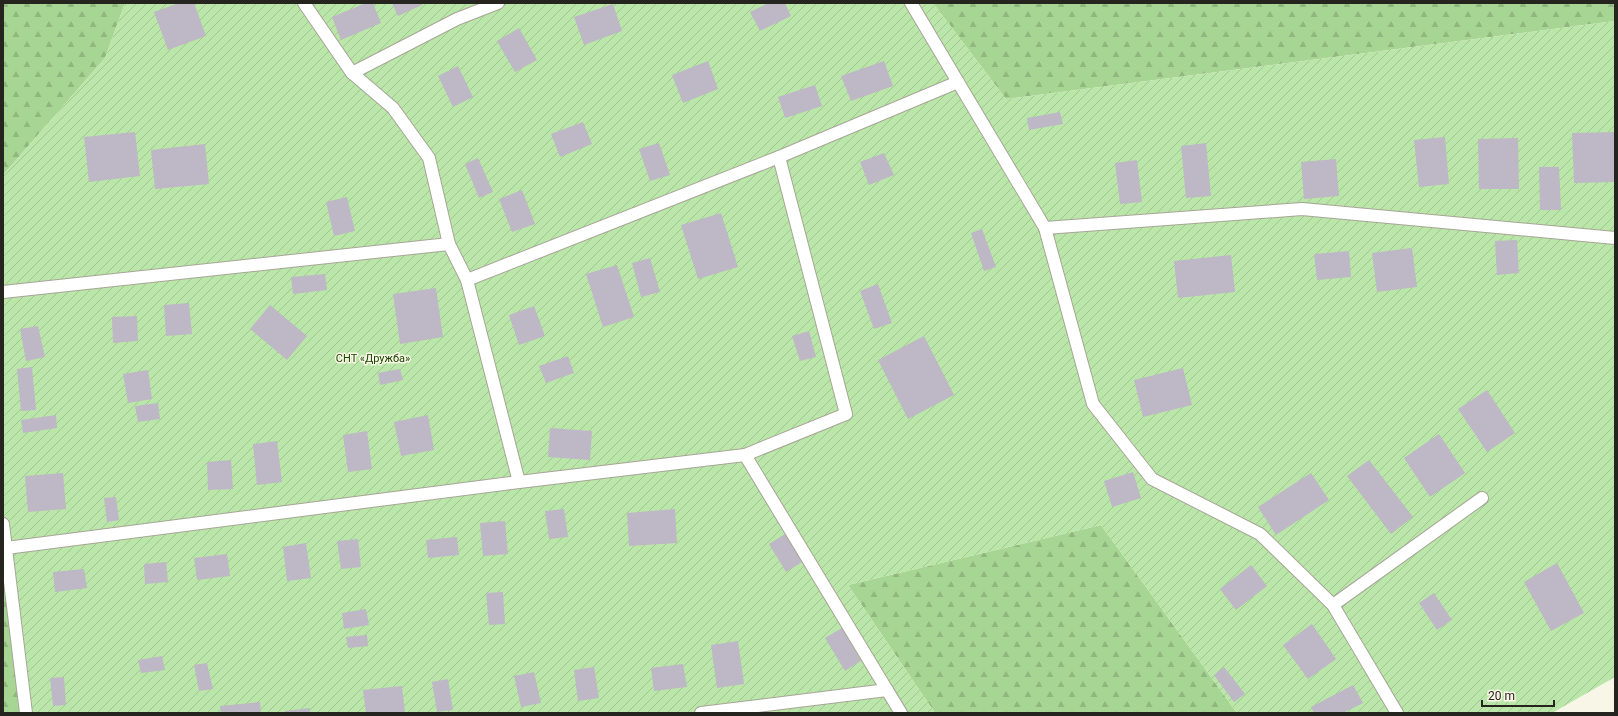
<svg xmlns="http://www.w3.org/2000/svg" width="1618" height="716" viewBox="0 0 1618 716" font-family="Roboto,sans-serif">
<defs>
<pattern id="forest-firs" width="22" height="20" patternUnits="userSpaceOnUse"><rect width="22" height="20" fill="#a7d593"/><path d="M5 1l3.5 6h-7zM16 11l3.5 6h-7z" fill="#90b77e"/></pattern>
<pattern id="garden-furrows" width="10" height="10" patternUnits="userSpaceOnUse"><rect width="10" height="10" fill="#bbe6a9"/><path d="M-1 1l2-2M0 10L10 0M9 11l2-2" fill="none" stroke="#a1c591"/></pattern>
</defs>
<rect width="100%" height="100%" fill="#f8f6e6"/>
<g fill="url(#forest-firs)">
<path d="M3,3H125L105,58L3,175Z"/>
<path d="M933,3H1615V21L1006,99Z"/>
<path d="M1101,525L1237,713H935L848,585Z"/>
<path d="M3,557L23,713H3Z"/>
</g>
<path fill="url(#garden-furrows)" d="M125,3H933L1006,99L1615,21V677L1552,713H1237L1101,525L848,585L935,713H23L3,557V175L105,58Z"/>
<g fill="#beb7c5">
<path d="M179,3H194L206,36L168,50L154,12Z"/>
<path d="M366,3H373L381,23L341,40L332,17Z"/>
<path d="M392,3H421L422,5L398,16Z"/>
<path d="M769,3H785L791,16L760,31L750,12Z"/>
<path d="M613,4L622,31L584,45L574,17Z"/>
<path d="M519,28L537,60L515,72L497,41Z"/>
<path d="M708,61L718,89L683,103L672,75Z"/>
<path d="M884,61L893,86L851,101L841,76Z"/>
<path d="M458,66L473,97L453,107L438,76Z"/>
<path d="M815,85L822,106L785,118L778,97Z"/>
<path d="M1060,112L1063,124L1029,130L1027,118Z"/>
<path d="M583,122L592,144L560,157L551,134Z"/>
<path d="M135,132L140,176L89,182L84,137Z"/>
<path d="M1615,132V182L1574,183L1572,133Z"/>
<path d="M1445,137L1449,184L1419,187L1414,140Z"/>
<path d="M1518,138L1519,189H1479L1478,139Z"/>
<path d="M659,143L670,175L650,181L639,149Z"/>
<path d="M1206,143L1211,196L1186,198L1181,146Z"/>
<path d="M205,144L209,184L155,189L151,150Z"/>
<path d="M884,153L894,175L869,185L860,162Z"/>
<path d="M478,158L493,192L479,198L465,164Z"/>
<path d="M1336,159L1339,196L1304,199L1301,162Z"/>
<path d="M1137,160L1142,202L1120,204L1115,163Z"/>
<path d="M1539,167H1559L1561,210H1540Z"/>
<path d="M522,190L535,224L512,232L499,199Z"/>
<path d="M347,197L355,231L334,236L326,202Z"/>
<path d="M721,213L738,267L698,279L681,225Z"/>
<path d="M982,229L996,267L984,271L971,233Z"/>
<path d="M1517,240L1519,273L1497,275L1495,241Z"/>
<path d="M1412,248L1417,287L1377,292L1372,253Z"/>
<path d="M1349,251L1351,277L1317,280L1314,254Z"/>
<path d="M1231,255L1235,292L1178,298L1174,261Z"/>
<path d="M650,258L660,292L641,297L632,263Z"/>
<path d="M617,265L634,317L603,327L586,274Z"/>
<path d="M325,274L327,290L293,294L291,277Z"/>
<path d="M878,284L892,323L874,329L860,291Z"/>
<path d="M436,288L443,337L400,344L393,294Z"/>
<path d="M189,303L192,334L166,336L164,305Z"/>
<path d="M270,305L307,336L287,360L250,329Z"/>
<path d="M534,306L545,336L519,345L509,315Z"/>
<path d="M137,316L138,341L113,343L112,317Z"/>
<path d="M38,326L45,357L26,361L20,329Z"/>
<path d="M809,331L816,357L800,361L792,336Z"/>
<path d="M924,336L954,395L908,419L878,360Z"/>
<path d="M568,356L574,373L546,383L539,366Z"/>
<path d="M32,367L36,410L21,411L17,369Z"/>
<path d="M1183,368L1192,405L1143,417L1134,380Z"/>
<path d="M400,369L403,380L380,385L378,373Z"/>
<path d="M148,370L152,399L128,403L123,374Z"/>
<path d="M1487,390L1515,433L1487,452L1458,409Z"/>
<path d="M158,403L160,419L138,422L135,406Z"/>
<path d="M56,415L57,428L23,433L21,420Z"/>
<path d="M428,415L434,450L401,456L394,422Z"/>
<path d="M550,428L592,431L590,460L548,457Z"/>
<path d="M367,431L372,469L348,472L343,435Z"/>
<path d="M1439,434L1465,473L1430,497L1404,458Z"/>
<path d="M277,441L282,482L257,485L253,444Z"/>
<path d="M231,460L233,489L208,490L207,462Z"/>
<path d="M1369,460L1413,517L1391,534L1347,476Z"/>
<path d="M1133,472L1141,498L1112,507L1104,481Z"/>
<path d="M63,473L66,509L28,512L25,476Z"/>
<path d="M1311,473L1329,500L1276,535L1258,507Z"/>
<path d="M116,497L119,520L107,522L104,498Z"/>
<path d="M564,509L568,537L549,539L545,511Z"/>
<path d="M675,509L677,543L629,546L627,513Z"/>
<path d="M505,521L508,554L483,556L480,523Z"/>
<path d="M785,534L802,562L786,572L769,544Z"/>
<path d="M457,537L459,555L428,558L426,540Z"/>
<path d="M358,539L361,567L341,569L337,541Z"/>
<path d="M306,543L311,578L287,581L283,547Z"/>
<path d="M227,554L230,576L197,580L194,558Z"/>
<path d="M166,562L168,582L145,584L144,564Z"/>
<path d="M1557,563L1584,613L1551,631L1524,582Z"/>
<path d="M1251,565L1267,586L1236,610L1220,589Z"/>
<path d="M84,569L87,588L55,592L53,572Z"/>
<path d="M503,592L505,624L489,625L486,593Z"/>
<path d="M1434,593L1452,620L1437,630L1419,603Z"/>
<path d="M366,609L369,625L344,629L342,613Z"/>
<path d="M1312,624L1336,659L1308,679L1283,645Z"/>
<path d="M842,628L861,661L845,671L825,638Z"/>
<path d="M367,635L368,646L348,648L346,637Z"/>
<path d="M738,641L744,684L717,688L711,645Z"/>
<path d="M162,656L165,670L141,673L138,660Z"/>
<path d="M207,663L213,689L199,691L194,665Z"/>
<path d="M683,664L687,687L654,691L651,668Z"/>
<path d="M594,667L599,698L578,701L574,670Z"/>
<path d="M1224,667L1245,694L1234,702L1214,675Z"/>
<path d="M534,672L541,703L521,707L514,676Z"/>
<path d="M64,677L66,705L53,706L50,678Z"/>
<path d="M448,679L453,710L437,712L432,682Z"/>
<path d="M1353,685L1363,703L1343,713H1314L1311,707Z"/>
<path d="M402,686L405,713H366L363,690Z"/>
<path d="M260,702L261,713H221L220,706Z"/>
<path d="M310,708V713H285V711Z"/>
</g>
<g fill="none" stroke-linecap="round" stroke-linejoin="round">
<g stroke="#a7a596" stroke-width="14">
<g id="lane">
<path d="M352,73L457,19L498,3"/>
<path d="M958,82L1045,228L1302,209L1615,238"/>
<path d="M1045,228L1093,404L1152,479L1260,534L1333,605L1397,713"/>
<path d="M449,244L467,280L779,157L958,82L911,3"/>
<path d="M3,292L449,244L429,158L393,108L352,73L304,3"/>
<path d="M519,482L745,455"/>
<path d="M3,524L26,713"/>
<path d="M6,548L519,482L467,280"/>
<path d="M1333,605L1482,498"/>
<path d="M887,690L901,713"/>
<path d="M701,713L887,690L745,455L846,414L779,157"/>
</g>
</g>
<use href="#lane" stroke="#fff" stroke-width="12"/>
</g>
<g text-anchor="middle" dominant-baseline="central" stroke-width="3" stroke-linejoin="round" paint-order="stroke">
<g font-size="11" fill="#1c4600" stroke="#f8f6e6">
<text x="373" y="358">СНТ «Дружба»</text>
</g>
</g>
<rect width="1618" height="716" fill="none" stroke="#25241e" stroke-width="8"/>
<path d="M1482 700v6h72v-6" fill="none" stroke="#25241e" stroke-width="2"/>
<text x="1488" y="700" font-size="12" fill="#25241e" stroke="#f8f6e6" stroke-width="3" paint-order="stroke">20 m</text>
</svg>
